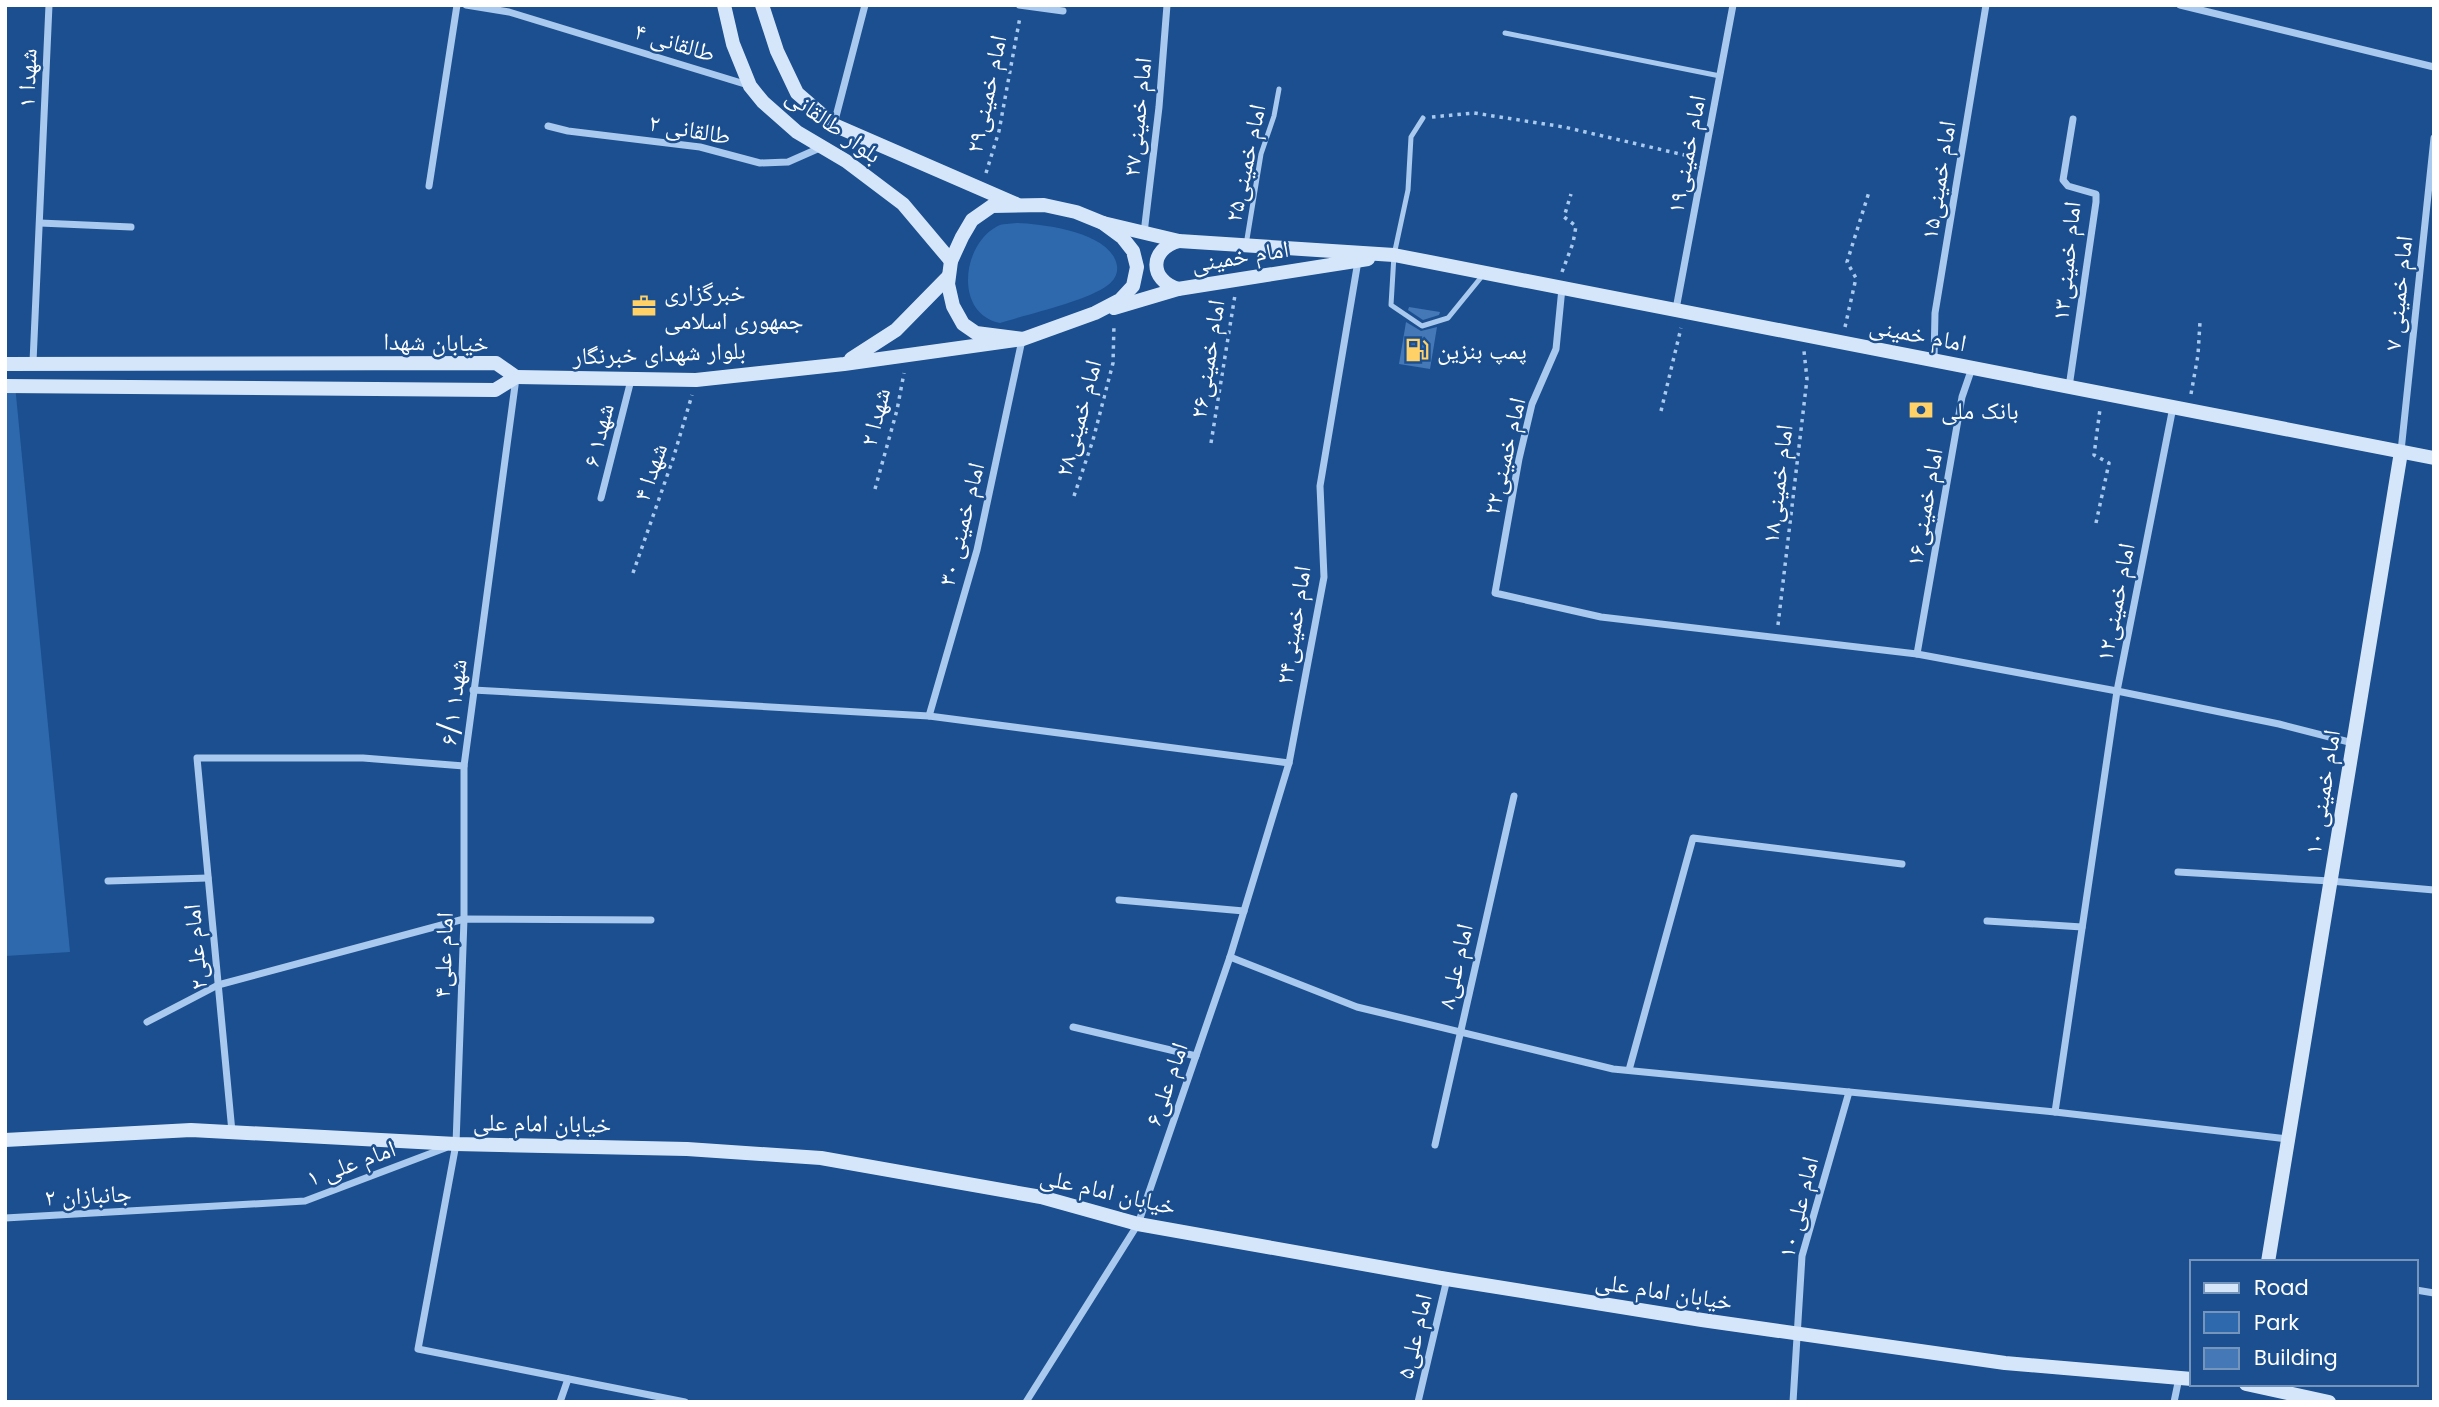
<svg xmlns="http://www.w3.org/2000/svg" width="2439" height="1407" viewBox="0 0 2439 1407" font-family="Poppins,'Noto Naskh Arabic',sans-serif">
<rect width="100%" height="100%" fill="#1b4f8f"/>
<g fill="#2e69ad">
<path d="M1017,223C1043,224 1112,232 1117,266C1118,273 1115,280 1108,285C1087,301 1028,314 1000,323C954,313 962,246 996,227C1002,223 1010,224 1017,223Z"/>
<path d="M15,385L70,952L5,956V386Z"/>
</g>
<g fill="#4478b7">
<path d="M1409,307L1440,312L1439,315L1423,320L1408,310Z"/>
<path d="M1406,322L1421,331L1437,327L1430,369L1399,364Z"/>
</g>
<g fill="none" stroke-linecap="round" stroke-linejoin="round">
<g stroke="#a9c9ee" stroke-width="3.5" stroke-dasharray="3.5 5" stroke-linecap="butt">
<path d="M1432,117L1474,113L1564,127L1693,157"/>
<path d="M986,173L999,131L1020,17"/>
<path d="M1562,272L1573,243L1576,226L1564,217L1571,194"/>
<path d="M1845,327L1856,278L1847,262L1869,192"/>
<path d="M2191,394L2198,355L2200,322"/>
<path d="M1661,411L1681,328"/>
<path d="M1211,443L1235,295"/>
<path d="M875,489L897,410L904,373"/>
<path d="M1074,496L1093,440L1113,363L1114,324"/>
<path d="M2096,523L2109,463L2094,455L2100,409"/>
<path d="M633,573L673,459L692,395"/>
<path d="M1778,625L1807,379L1804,351"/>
</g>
<g stroke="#a9c9ee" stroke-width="5">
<path d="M1505,33L1720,76"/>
<path d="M1423,118L1411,137L1408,190L1394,255L1391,305L1422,326L1448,318L1483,275"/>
<path d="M1246,245L1261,154L1274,116L1279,89"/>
</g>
<g stroke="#a9c9ee" stroke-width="7">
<path d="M466,5L509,12L748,85"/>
<path d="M1019,5L1063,11"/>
<path d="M2180,5L2434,67"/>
<path d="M834,124L865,5"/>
<path d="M548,126L568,131L700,147L760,163L788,162L822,147"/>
<path d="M429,186L457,5"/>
<path d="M40,223L131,227"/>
<path d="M1144,233L1159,107L1167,5"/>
<path d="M1562,288L1556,349L1532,404L1519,459L1495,593L1601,617L1917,654L2117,691L2055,1112L2288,1139"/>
<path d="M1676,309L1733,5"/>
<path d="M1934,360L1935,313L1986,5"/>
<path d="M33,362L49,5"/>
<path d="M2069,387L2096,202V194L2068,186L2063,180L2073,119"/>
<path d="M2173,407L2117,691L2279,724L2353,743"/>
<path d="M2401,451L2434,138"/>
<path d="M601,498L631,380"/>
<path d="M1917,654L1962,397L1972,368"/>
<path d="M473,690L929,716L1289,763"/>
<path d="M929,716L977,550L1022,340"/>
<path d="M464,766V919L456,1144L418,1349L685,1402"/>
<path d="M2178,872L2330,881L2434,890"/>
<path d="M108,881L208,878"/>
<path d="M1119,900L1244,911"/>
<path d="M1987,921L2082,927"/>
<path d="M1230,957L1357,1007L1613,1069L2055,1112"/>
<path d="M147,1022L218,985L464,919L651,920"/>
<path d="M1073,1027L1196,1056"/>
<path d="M1629,1070L1693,838L1902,864"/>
<path d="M232,1132L197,758H363L464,766L516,378"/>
<path d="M1435,1145L1514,796"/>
<path d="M5,1218L305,1201L445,1148"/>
<path d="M2416,1290L2434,1293"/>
<path d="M560,1402L568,1379"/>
<path d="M1026,1402L1138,1224L1230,957L1289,763L1324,577L1320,486L1358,261"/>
<path d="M1418,1402L1447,1279"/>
<path d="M1793,1402L1802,1256L1849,1092"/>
<path d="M2174,1402L2179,1378"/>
</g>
<g stroke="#d6e6fa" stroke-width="14">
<path d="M724,5L733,44L750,86L763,102L797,132L846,161L903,204L951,261"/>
<path d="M762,5L777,51L797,93L834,125L1016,204"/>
<path d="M1103,223L1179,241L1394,255L2434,458"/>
<path d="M1178,289C1149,280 1149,249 1179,241"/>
<path d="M1114,308L1178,289L1368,259"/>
<path d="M851,359L896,330L948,277"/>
<path d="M5,364L496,363L516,377"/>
<path d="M516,377L696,380L844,364L1023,339L1095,313L1120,300L1133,286L1137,267L1133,251L1122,237L1103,223L1076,212L1044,205L992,206L972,220L962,237L951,261L948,284L953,306L963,324L976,333L1023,339"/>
<path d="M5,386L495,390L516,377"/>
<path d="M5,1140L191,1130L456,1144L687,1149L821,1158L1041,1197L1138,1224L1447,1279L1702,1320L2005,1363L2192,1379"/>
<path d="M2268,1262L2401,452"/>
<path d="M2246,1384L2329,1402"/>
</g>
</g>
<defs>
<g id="office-bare" transform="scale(1.89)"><path d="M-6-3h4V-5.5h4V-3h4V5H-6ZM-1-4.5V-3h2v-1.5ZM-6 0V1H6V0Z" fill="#ffd166" stroke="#1b4f8f" stroke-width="2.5" paint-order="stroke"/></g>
<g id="fuel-bare" transform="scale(1.89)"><path d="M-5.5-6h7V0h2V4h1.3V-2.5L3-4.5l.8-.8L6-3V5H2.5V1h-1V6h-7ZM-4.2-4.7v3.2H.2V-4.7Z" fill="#ffd166" stroke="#1b4f8f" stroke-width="2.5" paint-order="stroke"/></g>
<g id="bank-bare" transform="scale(1.89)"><path d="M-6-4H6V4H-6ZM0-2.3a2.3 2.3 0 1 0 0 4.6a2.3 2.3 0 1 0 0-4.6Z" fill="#ffd166" stroke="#1b4f8f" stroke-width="2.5" paint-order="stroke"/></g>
</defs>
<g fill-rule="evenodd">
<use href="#office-bare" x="644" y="306"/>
<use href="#fuel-bare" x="1417" y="350"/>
<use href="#bank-bare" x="1921" y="410"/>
</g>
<g text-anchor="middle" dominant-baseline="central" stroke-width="5" stroke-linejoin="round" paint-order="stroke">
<g font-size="24" fill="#fff" stroke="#1b4f8f">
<text transform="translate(675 42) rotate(17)">طالقانی ۴</text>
<text transform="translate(27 78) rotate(-88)">شهدا ۱</text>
<text transform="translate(986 94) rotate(-78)">امام خمینی۲۹</text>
<text transform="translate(1137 117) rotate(-84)">امام خمینی۲۷</text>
<text transform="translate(834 125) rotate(36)">بلوار طالقانی</text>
<text transform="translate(690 129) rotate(10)">طالقانی ۲</text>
<text transform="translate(1686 154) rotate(-79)">امام خمینی۱۹</text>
<text transform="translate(1245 163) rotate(-78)">امام خمینی۲۵</text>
<text transform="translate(1938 180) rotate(-81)">امام خمینی۱۵</text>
<text transform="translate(1240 256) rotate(-9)">امام خمینی</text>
<text transform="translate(2066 261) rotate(-84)">امام خمینی۱۳</text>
<text transform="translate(2398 293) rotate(-84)">امام خمینی ۷</text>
<text transform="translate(1918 334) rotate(11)">امام خمینی</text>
<text transform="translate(436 342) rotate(1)">خیابان شهدا</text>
<text transform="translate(659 353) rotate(-2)">بلوار شهدای خبرنگار</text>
<text transform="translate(1207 359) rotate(-81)">امام خمینی۲۶</text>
<text transform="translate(875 417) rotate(-76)">شهدا ۲</text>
<text transform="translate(1078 418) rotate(-75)">امام خمینی۲۸</text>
<text transform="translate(598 435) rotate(-76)">شهد۱ ۶</text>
<text transform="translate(1504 456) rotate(-77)">امام خمینی۲۲</text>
<text transform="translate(650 472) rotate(-71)">شهدا ۴</text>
<text transform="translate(1777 484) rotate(-83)">امام خمینی۱۸</text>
<text transform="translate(1924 507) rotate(-80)">امام خمینی۱۶</text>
<text transform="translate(961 524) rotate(-76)">امام خمینی ۳۰</text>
<text transform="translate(2115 602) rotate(-79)">امام خمینی۱۲</text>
<text transform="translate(1293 625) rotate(-81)">امام خمینی۲۴</text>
<text transform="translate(453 702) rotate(-83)">شهد۱ ۶/۱</text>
<text transform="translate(2322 792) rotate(-81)">امام خمینی ۱۰</text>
<text transform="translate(195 947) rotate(-95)">امام علی۲</text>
<text transform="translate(443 955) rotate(-88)">امام علی۴</text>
<text transform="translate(1455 966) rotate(-77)">امام علی۸</text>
<text transform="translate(1166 1084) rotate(-71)">امام علی۶</text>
<text transform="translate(542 1123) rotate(1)">خیابان امام علی</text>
<text transform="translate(351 1163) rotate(-20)">امام علی ۱</text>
<text transform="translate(1108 1191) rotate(13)">خیابان امام علی</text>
<text transform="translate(88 1195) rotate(-3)">جانبازان ۲</text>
<text transform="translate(1798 1207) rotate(-76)">امام علی ۱۰</text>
<text transform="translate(1664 1291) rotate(9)">خیابان امام علی</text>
<text transform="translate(1414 1336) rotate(-77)">امام علی۵</text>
</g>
<g font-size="24" fill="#fff" stroke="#1b4f8f" text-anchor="start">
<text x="664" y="292">خبرگزاری<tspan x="664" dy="28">جمهوری اسلامی</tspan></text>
<text x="1437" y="350">پمپ بنزین</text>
<text x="1941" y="410">بانک ملی</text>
</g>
</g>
<rect width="2439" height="1407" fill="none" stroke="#ffffff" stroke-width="14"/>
<rect x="2190" y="1260" width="228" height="126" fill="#1b4f8f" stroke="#7695bc" stroke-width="2"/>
<rect x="2204" y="1283" width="35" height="10" fill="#d6e6fa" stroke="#7695bc" stroke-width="2"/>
<text x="2254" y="1295" font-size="21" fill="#ffffff">Road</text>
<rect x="2204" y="1312" width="35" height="21" fill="#2e69ad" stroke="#7695bc" stroke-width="2"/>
<text x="2254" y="1330" font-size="21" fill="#ffffff">Park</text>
<rect x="2204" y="1348" width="35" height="21" fill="#4478b7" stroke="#7695bc" stroke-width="2"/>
<text x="2254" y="1365" font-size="21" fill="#ffffff">Building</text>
</svg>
